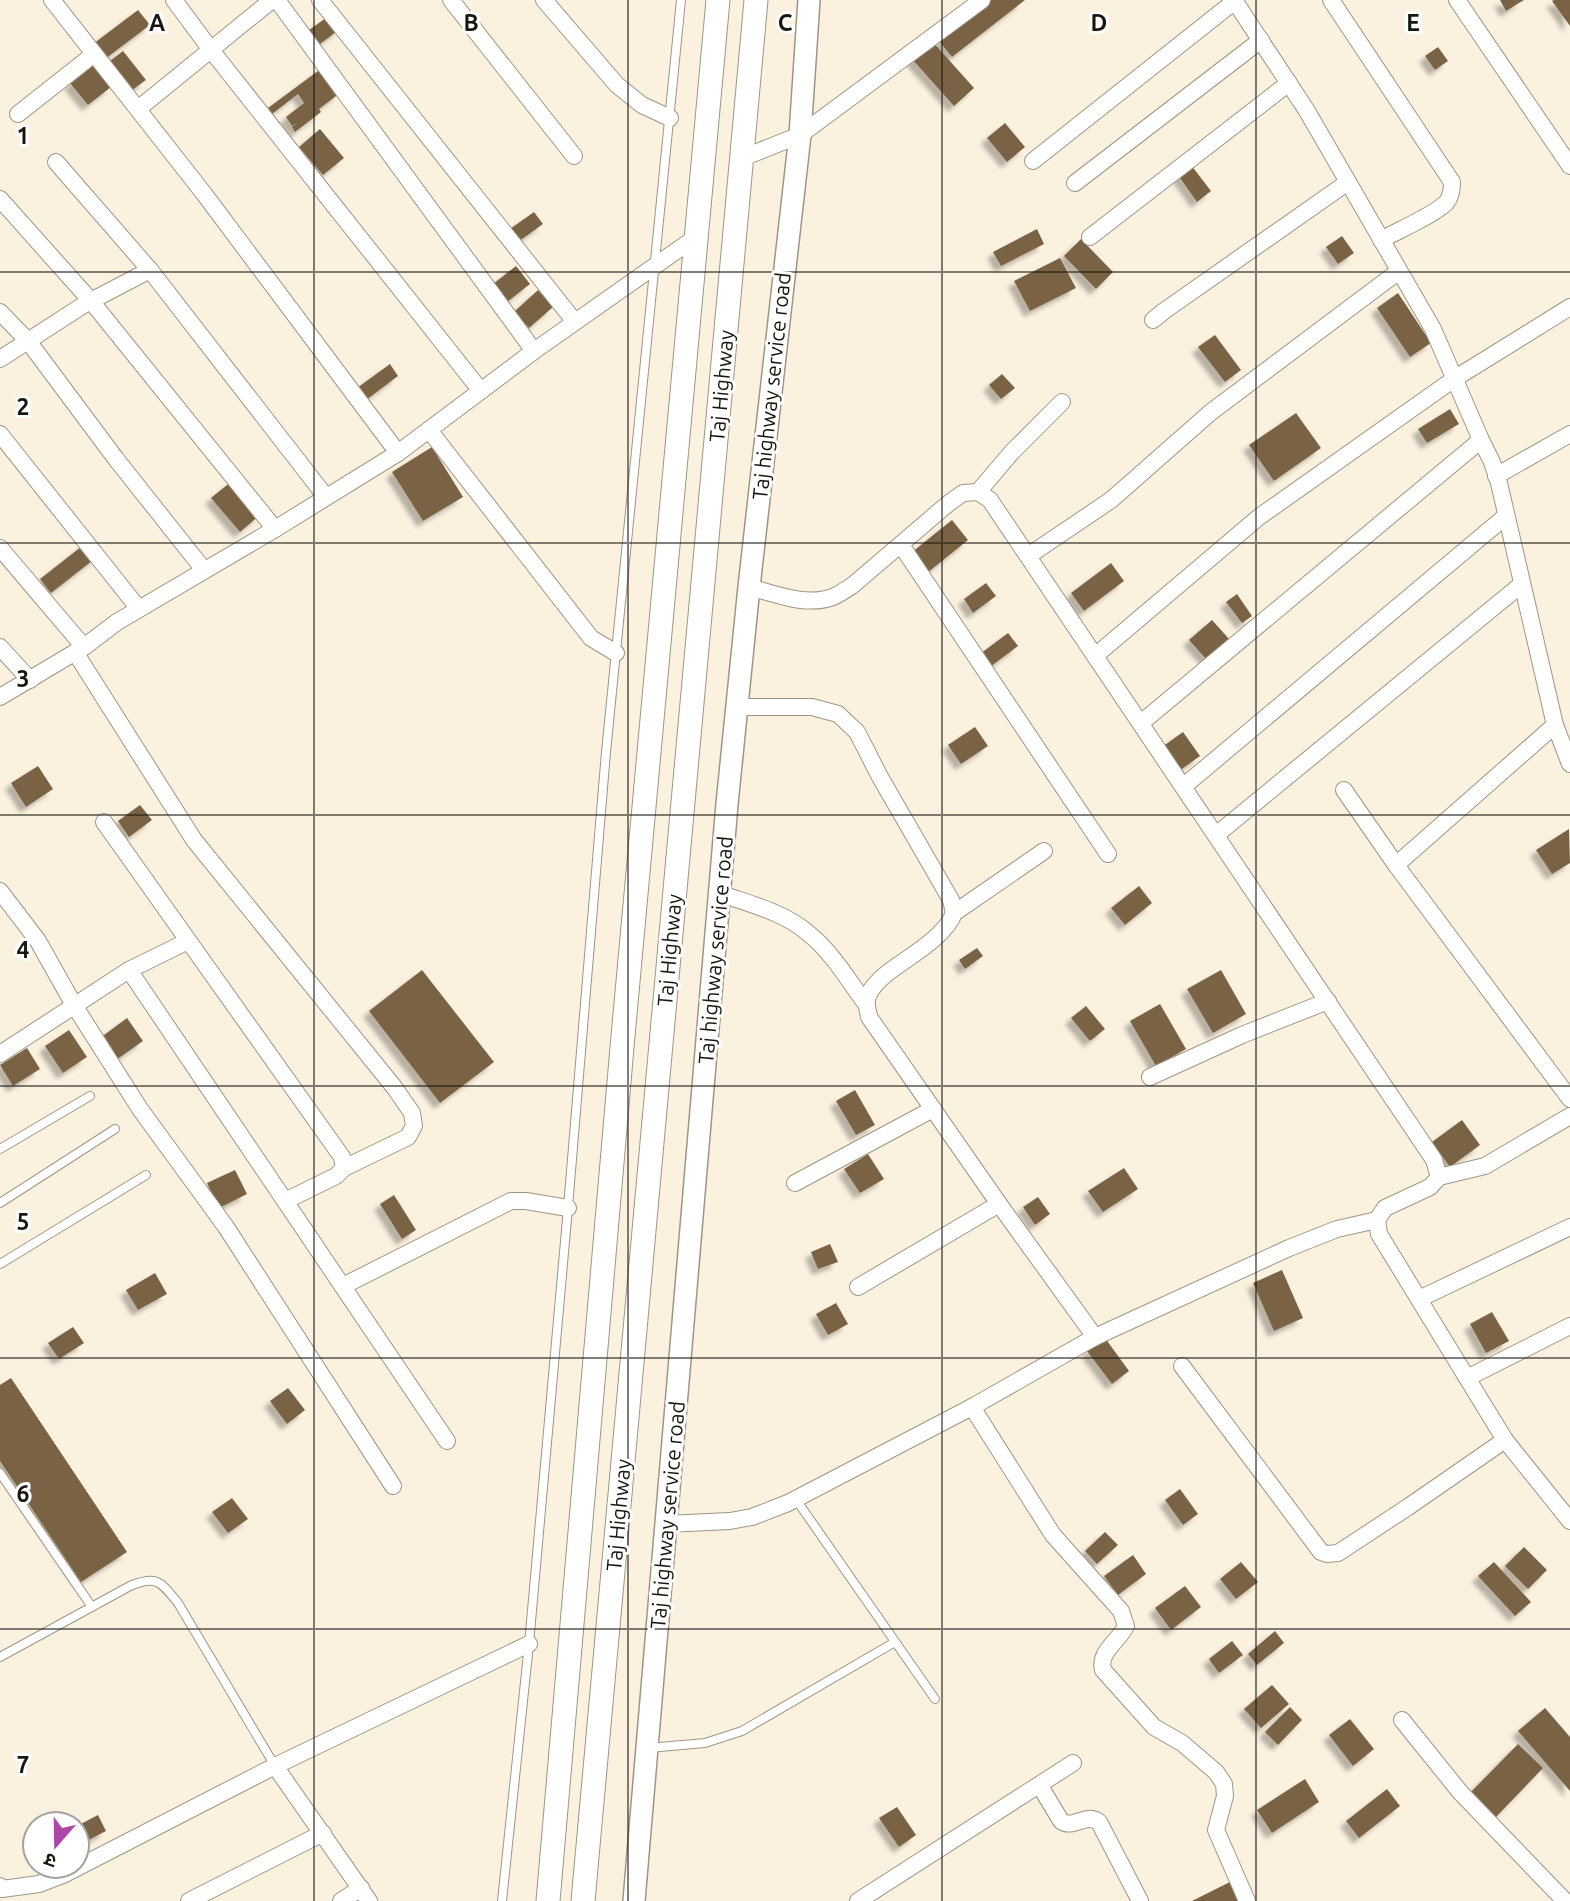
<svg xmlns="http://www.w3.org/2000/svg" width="1570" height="1901" viewBox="0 0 1570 1901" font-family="Ubuntu,'Noto Sans Devanagari',sans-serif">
<defs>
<filter id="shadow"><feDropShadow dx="-6" dy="6" stdDeviation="2" flood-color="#0004"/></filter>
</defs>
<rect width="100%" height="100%" fill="#fbf1df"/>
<g fill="#7a6445" filter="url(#shadow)">
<path d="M991,0H1025L952,57L939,41Z"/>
<path d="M1500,0H1524L1506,11Z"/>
<path d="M1554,0H1570V26L1552,1Z"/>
<path d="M138,10L150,25L105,59L93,44Z"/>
<path d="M330,15L340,29L316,47L305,33Z"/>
<path d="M932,41L974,88L954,106L912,59Z"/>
<path d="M1438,47L1448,61L1435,70L1425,56Z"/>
<path d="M123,51L146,80L128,93L106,64Z"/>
<path d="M93,65L111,87L88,105L70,83Z"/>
<path d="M322,68L340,93L319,109L321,112L295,132L292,127L297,123L292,126L286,117L304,103L298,94L272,114L268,108Z"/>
<path d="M1005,123L1025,147L1007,162L987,138Z"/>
<path d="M320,129L344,158L323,175L299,147Z"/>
<path d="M1191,165L1211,191L1197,202L1178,175Z"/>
<path d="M534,212L543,224L518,242L510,229Z"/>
<path d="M1037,229L1044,244L1001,266L993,252Z"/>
<path d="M1342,236L1354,253L1338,264L1326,247Z"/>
<path d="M1081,239L1113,272L1096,289L1064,256Z"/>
<path d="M1060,258L1076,288L1030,311L1014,281Z"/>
<path d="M516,266L530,284L507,302L493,284Z"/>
<path d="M538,290L553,307L529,328L514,312Z"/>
<path d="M1398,293L1431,343L1410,357L1377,308Z"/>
<path d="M1215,335L1241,370L1225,382L1198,347Z"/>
<path d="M390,364L398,376L366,400L357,388Z"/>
<path d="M1002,374L1015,388L1001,399L989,385Z"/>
<path d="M1450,409L1459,424L1427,443L1418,429Z"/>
<path d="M1296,413L1321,448L1274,481L1249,445Z"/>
<path d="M432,447L463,497L423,521L392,472Z"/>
<path d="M232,481L260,515L240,532L211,498Z"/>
<path d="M952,520L968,540L927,573L911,553Z"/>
<path d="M86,543L97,557L51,593L40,579Z"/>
<path d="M1111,563L1124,581L1084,611L1071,593Z"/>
<path d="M986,583L996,596L973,613L964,599Z"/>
<path d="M1237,594L1252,616L1242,623L1226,602Z"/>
<path d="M1212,620L1230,640L1207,660L1189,640Z"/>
<path d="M1008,633L1018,646L990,667L980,654Z"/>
<path d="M975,727L988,746L961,764L948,745Z"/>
<path d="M1183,732L1200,756L1179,771L1162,747Z"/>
<path d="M38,766L53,789L26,807L11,783Z"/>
<path d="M140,805L152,820L129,837L118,821Z"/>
<path d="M1569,829L1570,863L1552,874L1536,850Z"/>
<path d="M1139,886L1152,903L1125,925L1111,908Z"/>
<path d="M977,948L983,956L965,969L959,960Z"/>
<path d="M422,970L494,1062L440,1103L369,1011Z"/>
<path d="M1221,970L1246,1014L1213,1033L1187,989Z"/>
<path d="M1160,1004L1186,1049L1156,1066L1130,1021Z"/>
<path d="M1086,1006L1105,1029L1090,1041L1071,1018Z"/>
<path d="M127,1018L143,1041L116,1060L100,1038Z"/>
<path d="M69,1030L87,1057L63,1073L45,1046Z"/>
<path d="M27,1048L40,1069L13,1086L0,1065Z"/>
<path d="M855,1090L875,1125L856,1135L836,1101Z"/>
<path d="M1462,1120L1480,1145L1450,1167L1432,1142Z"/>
<path d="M868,1154L884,1179L860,1193L844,1169Z"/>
<path d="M1124,1168L1138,1189L1103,1212L1088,1191Z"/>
<path d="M235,1170L247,1194L219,1208L207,1183Z"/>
<path d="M394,1195L416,1230L402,1239L380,1204Z"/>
<path d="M1038,1197L1050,1214L1035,1225L1023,1207Z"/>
<path d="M830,1244L838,1262L818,1269L811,1252Z"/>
<path d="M1282,1270L1303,1318L1274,1331L1253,1283Z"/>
<path d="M155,1273L167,1294L138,1310L126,1290Z"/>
<path d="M836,1303L848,1324L828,1335L816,1314Z"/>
<path d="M1492,1312L1509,1341L1486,1353L1470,1324Z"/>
<path d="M73,1327L84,1343L59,1359L48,1343Z"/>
<path d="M1105,1338L1129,1371L1112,1384L1087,1351Z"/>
<path d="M11,1378L127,1552L81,1582L0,1461V1385Z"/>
<path d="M288,1388L305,1410L287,1424L270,1401Z"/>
<path d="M1180,1489L1198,1514L1183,1525L1165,1500Z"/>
<path d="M232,1498L248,1519L228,1533L212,1512Z"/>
<path d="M1105,1532L1118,1545L1097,1564L1085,1551Z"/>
<path d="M1524,1547L1547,1570L1528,1589L1505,1566Z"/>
<path d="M1133,1555L1146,1574L1118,1595L1104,1576Z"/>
<path d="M1241,1562L1258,1582L1236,1599L1220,1579Z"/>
<path d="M1494,1562L1531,1602L1515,1616L1478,1576Z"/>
<path d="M1185,1586L1201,1607L1171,1630L1155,1608Z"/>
<path d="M1275,1631L1284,1643L1257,1665L1248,1654Z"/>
<path d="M1232,1641L1243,1655L1219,1673L1209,1659Z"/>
<path d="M1272,1685L1289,1704L1261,1728L1244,1709Z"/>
<path d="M1290,1707L1302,1720L1278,1745L1265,1732Z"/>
<path d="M1545,1708L1570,1737V1791L1518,1731Z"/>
<path d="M1350,1719L1374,1749L1353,1766L1329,1735Z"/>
<path d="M1518,1744L1543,1768L1495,1818L1469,1794Z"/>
<path d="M1305,1779L1319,1802L1272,1833L1257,1810Z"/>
<path d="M1387,1789L1400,1806L1359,1838L1346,1821Z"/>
<path d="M897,1807L916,1835L899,1847L879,1818Z"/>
<path d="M98,1815L106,1831L77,1846V1826Z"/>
<path d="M1232,1881L1243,1901H1192Z"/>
</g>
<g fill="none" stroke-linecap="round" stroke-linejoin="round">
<g stroke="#9e9685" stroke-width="10">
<g id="service">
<path d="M0,1149L90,1096"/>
<path d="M0,1203L115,1129"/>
<path d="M0,1264L146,1175"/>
<path d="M0,1473L92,1607"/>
<path d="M795,1498L935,1699"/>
<path d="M0,1657L130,1586C157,1575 160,1581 178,1603L275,1766"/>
<path d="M648,1748L705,1743L742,1731L895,1642"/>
<path d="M502,1901L529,1644L567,1219L606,752L681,0"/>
</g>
</g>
<g stroke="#9e9685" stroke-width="18">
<g id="minor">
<path d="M52,0L205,195L398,453L534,351L696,237"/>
<path d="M174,0L211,50L481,391"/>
<path d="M277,0L534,351"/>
<path d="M320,0L575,322"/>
<path d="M451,0L574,156"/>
<path d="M544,0L617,85L642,105L670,118"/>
<path d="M1234,0L1307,111L1433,329L1481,440L1492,462L1499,483L1555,725L1570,764"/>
<path d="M1331,0L1452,182C1452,189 1451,197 1446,203C1434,215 1397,231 1381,240"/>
<path d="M1457,0L1570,166"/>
<path d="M138,109L272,0"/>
<path d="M18,114L94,54"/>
<path d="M742,158L800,135L982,0"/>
<path d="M1033,161L1235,1"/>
<path d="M56,162L150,270L326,497"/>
<path d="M1075,183L1261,40"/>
<path d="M0,199L91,301L275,529"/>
<path d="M1090,237L1289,83"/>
<path d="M0,312L28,341L116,459L204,570"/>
<path d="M1153,320L1164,311L1348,182"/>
<path d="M0,359L85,304L150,270"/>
<path d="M429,430L591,638L616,653"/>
<path d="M0,434L139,609"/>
<path d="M1496,476L1570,434"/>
<path d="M978,492L1012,452L1062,402"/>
<path d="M901,545L1108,854"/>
<path d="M0,548L84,647"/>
<path d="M1028,556L1111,500L1211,412L1399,271"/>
<path d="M749,587C776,594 806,607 833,597C840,594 847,589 853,585L949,503L963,493L978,492L990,500L1434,1160L1439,1177L1430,1187L1385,1208L1377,1220L1379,1234L1505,1440L1570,1521"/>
<path d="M0,647L30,680"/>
<path d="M75,652L194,840L394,1087L412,1113L414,1126L408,1137L344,1168"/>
<path d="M1095,656L1259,517L1454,379L1570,307"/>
<path d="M0,697L84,647L117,622L275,529L398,453"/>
<path d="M737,707H812L838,714L857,732L880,777L951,900L954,913C946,936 910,956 890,971C882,977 872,986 868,996C865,1003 868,1010 869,1017L999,1204L1095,1337"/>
<path d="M1141,723L1481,440"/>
<path d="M1184,786L1506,516"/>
<path d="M1344,790L1396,865L1570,1099"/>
<path d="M104,822L342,1157L344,1168L336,1176L285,1201"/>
<path d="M1216,835L1522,584"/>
<path d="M1396,865L1555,725"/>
<path d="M0,891L38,941L74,1005L140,1109L226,1227L393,1486"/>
<path d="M719,893C749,904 784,912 808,933C832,952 848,980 866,1004"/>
<path d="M954,913L1044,851"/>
<path d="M129,970L447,1441"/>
<path d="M0,1054L129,970L188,941"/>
<path d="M1150,1077L1242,1035L1328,1001"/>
<path d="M1439,1177L1485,1166L1570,1116"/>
<path d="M795,1183L933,1109"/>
<path d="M343,1286L511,1201H526L568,1208"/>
<path d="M858,1287L999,1204"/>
<path d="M1419,1299L1570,1227"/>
<path d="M1182,1366L1321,1552L1327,1554L1338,1553L1408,1507L1505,1440"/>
<path d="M1467,1378L1570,1326"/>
<path d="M972,1407L1053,1535L1121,1611L1126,1626C1119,1641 1098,1652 1103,1670L1154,1727L1182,1743L1216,1772L1224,1784L1225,1796L1216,1830L1247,1901"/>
<path d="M666,1524L730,1521L752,1517L788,1503L972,1407L1095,1337L1289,1248L1337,1229L1377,1220"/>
<path d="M1402,1720L1460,1792L1565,1901"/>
<path d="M275,1766L369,1901"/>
<path d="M1040,1786L1061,1821C1074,1830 1085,1812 1099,1822L1140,1901"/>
<path d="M0,1886L2,1889L39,1884L65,1874L275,1766L529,1644"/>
<path d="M189,1901L323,1833"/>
<path d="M341,1901L361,1888"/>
<path d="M858,1901L1073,1763"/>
</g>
</g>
<g stroke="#9e9685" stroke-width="24">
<path id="tertiary" d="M634,1901L727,804L749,587L800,135L809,0"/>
</g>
<g stroke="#9e9685" stroke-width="25">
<g id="secondary">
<path d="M548,1901L623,1036L718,0"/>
<path d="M583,1901L756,0"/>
</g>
</g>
<use href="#service" stroke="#fff" stroke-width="8"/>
<use href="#minor" stroke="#fff" stroke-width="16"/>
<use href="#tertiary" stroke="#fff" stroke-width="21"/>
<use href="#secondary" stroke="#fff" stroke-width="23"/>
</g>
<path fill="none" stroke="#191610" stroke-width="2" stroke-opacity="0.55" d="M314,0V1901M628,0V1901M942,0V1901M1256,0V1901M0,272H1570M0,543H1570M0,815H1570M0,1086H1570M0,1358H1570M0,1629H1570"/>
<g text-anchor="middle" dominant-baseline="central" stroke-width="6" stroke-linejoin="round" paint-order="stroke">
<g font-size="21" fill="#191610" stroke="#fff">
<text transform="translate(721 386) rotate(-85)">Taj Highway</text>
<text transform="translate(771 386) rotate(-84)">Taj highway service road</text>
<text transform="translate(669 950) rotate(-85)">Taj Highway</text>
<text transform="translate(715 950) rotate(-85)">Taj highway service road</text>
<text transform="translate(618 1515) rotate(-85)">Taj Highway</text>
<text transform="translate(667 1515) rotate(-85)">Taj highway service road</text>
</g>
</g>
<g font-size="23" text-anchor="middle" font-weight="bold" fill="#191610" stroke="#fff" stroke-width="6" stroke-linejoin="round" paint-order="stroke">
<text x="157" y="31">A</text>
<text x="471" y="31">B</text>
<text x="785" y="31">C</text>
<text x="1099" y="31">D</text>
<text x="1413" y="31">E</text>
<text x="23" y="144">1</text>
<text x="23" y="415">2</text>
<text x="23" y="687">3</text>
<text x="23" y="958">4</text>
<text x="23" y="1230">5</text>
<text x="23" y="1502">6</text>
<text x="23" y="1773">7</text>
</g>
<g transform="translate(56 1845) rotate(200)"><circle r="33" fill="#ffffff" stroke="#a3a29f" stroke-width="2"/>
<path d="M0-5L12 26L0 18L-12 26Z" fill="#ae46a8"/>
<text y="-10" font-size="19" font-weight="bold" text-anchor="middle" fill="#191610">उ</text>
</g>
</svg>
